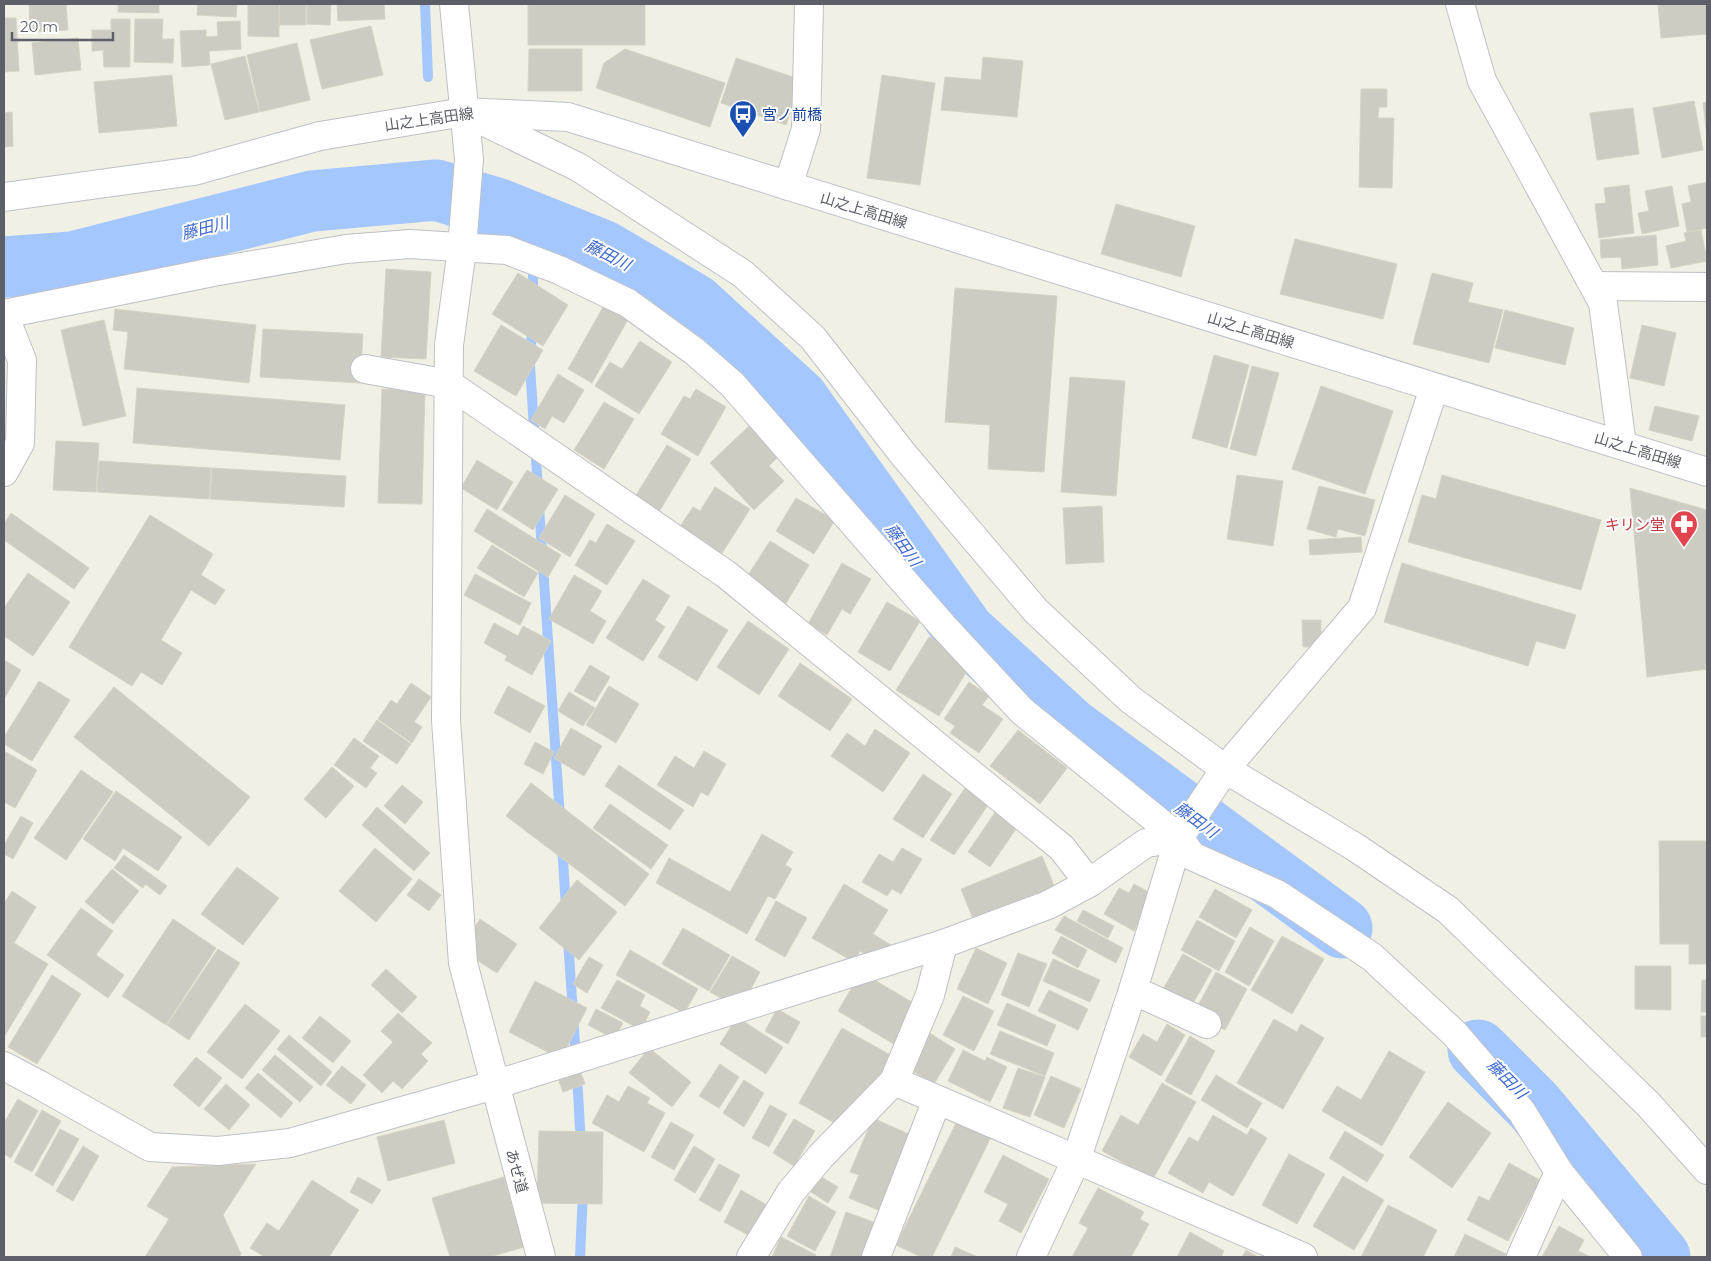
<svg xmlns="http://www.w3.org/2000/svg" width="1711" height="1261" viewBox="0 0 1711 1261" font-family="Montserrat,'Noto Sans JP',sans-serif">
<rect width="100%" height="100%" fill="#f0f0e4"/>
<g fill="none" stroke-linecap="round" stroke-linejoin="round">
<g stroke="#a5c7ff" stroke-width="10">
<path d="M425,4L428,77"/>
<path d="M533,223V295"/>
<path d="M532,326L530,366L538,489"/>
<path d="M539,506L560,818"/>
<path d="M562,845L566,908"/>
<path d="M568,940L576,1058"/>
<path d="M577,1075L581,1145"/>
<path d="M580,1257L583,1192"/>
</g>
<g stroke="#a5c7ff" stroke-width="61">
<path d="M4,267L72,262L312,201L436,190L499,209L602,250L694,304L798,399L965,632L1070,728L1342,928"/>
<path d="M1478,1050L1534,1106L1660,1257"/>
</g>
</g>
<g fill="#cdccc3" stroke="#d6d3c2">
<path d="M29,4H66L68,30L30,32Z"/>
<path d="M118,4H159V13L118,12Z"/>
<path d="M198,4H237L236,17L197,15Z"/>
<path d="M248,4H279V37L248,36Z"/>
<path d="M280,4H306V25H279Z"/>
<path d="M307,4H331L330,25L307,24Z"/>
<path d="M337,4H384L385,19L338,21Z"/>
<rect x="528" y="4" width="117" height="41"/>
<path d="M1658,4H1707V34L1661,38Z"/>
<path d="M4,18H16L19,71L4,72Z"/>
<path d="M111,19H130V67H104L103,50L92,51V30H111Z"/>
<path d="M135,19H163L162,39H174L173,63L134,62Z"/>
<path d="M240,21L241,49L209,51L210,65L182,67L180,31L206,30V37L218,36L217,22Z"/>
<path d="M371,26L383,75L322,89L310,40Z"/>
<path d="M78,38L81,70L35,75L32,43Z"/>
<path d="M297,43L310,100L260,112L247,55Z"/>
<path d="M529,49H582V91H528Z"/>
<path d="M625,49L725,83L710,127L596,88L604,63Z"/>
<path d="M245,56L259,112L225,120L211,64Z"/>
<path d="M983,57L1023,61L1017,117L941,110L945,77L981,80Z"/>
<path d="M736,58L802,80L786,125L721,103Z"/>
<path d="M172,75L177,126L99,133L94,82Z"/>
<path d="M882,75L935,83L920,185L867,178Z"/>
<path d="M1361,89H1387V107H1379L1378,118H1394L1392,188L1359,187Z"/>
<path d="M1694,101L1703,150L1662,158L1653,108Z"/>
<path d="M1707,102V137L1703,103Z"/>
<path d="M1633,108L1639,154L1597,160L1590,113Z"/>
<path d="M12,112L13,146L4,147V113Z"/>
<path d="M1707,182V228L1687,232L1682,204L1691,202L1688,186Z"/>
<path d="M1629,185L1634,233L1599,238L1595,204L1606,203L1604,188Z"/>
<path d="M1672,186L1679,226L1642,234L1638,213L1649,211L1645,191Z"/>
<path d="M1116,204L1195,226L1181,277L1101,254Z"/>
<path d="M1701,230L1707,261L1671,268L1666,246L1686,241L1684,233Z"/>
<path d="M1656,235L1658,265L1622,269L1621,257L1601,258L1600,240Z"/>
<path d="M1295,239L1397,264L1383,319L1280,294Z"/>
<path d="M386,269L431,272L426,359L381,357Z"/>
<path d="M518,273L568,305L543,346L492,314Z"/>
<path d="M1432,273L1473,283L1468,302L1503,310L1489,363L1413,344Z"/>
<path d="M955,288L1057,296L1044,472L988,469L990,425L945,422Z"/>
<path d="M606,302L630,316L592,383L568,369Z"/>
<path d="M115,309L256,325L249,383L124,369L128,332L113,330Z"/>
<path d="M1505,310L1574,328L1565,365L1495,348Z"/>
<path d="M104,320L126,416L83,426L61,330Z"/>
<path d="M501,325L543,350L516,396L474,371Z"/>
<path d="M1642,325L1676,333L1664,386L1630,378Z"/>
<path d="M263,329L363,334L360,383L260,377Z"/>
<path d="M640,341L672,362L639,414L595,386L610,362L622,369Z"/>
<path d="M1214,355L1249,365L1227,448L1192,438Z"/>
<path d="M1252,366L1279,373L1256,456L1230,449Z"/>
<path d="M558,374L584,390L564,423L552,416L545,429L531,420Z"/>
<path d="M1070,377L1125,381L1116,496L1061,492Z"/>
<path d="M1321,386L1393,411L1365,494L1292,469Z"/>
<path d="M137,388L345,405L340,460L133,443Z"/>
<path d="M382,389L425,390L422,504L378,503Z"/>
<path d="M696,389L726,407L698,456L661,434L684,396L690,399Z"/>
<path d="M604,402L634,419L604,469L574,450Z"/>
<path d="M1655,406L1699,416L1692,441L1649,430Z"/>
<path d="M750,425L779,456L769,466L784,481L754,510L710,463Z"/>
<path d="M56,441L99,443L96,492L53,490Z"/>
<path d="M667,445L691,459L654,520L630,505Z"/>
<path d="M477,460L513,482L497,510L461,488Z"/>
<path d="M99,461L211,468L209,499L97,492Z"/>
<path d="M212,468L346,476L344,507L210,499Z"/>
<path d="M527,470L558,489L533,530L502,510Z"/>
<path d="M1237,475L1283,481L1273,546L1227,539Z"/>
<path d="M1442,475L1601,520L1581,590L1408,542L1422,495L1436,499Z"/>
<path d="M1319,486L1375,500L1365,536L1338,529L1336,537L1307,529Z"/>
<path d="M715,487L750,509L719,558L677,531L693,507L700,511Z"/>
<path d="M1630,488L1707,510V669L1647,677Z"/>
<path d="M565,495L595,514L570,557L539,538Z"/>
<path d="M796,498L835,520L814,554L776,531Z"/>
<path d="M1102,506L1104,562L1066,564L1063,508Z"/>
<path d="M487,509L561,555L548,577L474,531Z"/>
<path d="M11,513L89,568L74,589L4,540V524Z"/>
<path d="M150,515L213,554L201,575L225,590L215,605L191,590L161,640L182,653L162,685L141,672L132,686L69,647Z"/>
<path d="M607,524L635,541L607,585L575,565L590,540L596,543Z"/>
<path d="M1361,537L1362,552L1310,555L1309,540Z"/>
<path d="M770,541L809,565L785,605L745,580Z"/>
<path d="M492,545L538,573L524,597L477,568Z"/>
<path d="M842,563L871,579L850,614L842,609L827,635L808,624Z"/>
<path d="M1402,563L1576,615L1565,649L1536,641L1528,666L1384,622Z"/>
<path d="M28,573L70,602L33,656L4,636V608Z"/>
<path d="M475,574L531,603L520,625L464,595Z"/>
<path d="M574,575L602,591L590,611L606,621L593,644L549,619Z"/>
<path d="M643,579L670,596L655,620L665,627L643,661L606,638Z"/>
<path d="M887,602L920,621L890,671L858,652Z"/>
<path d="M688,606L728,630L697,681L658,657Z"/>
<path d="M1302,620H1321V646L1303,647Z"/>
<path d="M748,621L789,649L759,695L717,667Z"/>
<path d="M494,623L518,636L523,626L551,641L532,675L505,660L507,656L484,643Z"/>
<path d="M929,637L972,663L939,716L896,690Z"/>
<path d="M4,660L21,670L4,699Z"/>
<path d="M800,663L852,699L830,731L778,696Z"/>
<path d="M590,665L610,677L595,702L574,691Z"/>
<path d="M39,681L70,700L32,761L4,744V737Z"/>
<path d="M969,682L989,696L982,705L1003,719L979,753L950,733L955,726L944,719Z"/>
<path d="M411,683L431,697L414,722L422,727L412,743L378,719L391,700L397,704Z"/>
<path d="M508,686L545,706L530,733L494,713Z"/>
<path d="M609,686L639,704L616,743L586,725Z"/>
<path d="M114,687L250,797L209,846L74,737Z"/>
<path d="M569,692L595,708L583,726L558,711Z"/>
<path d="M377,720L411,744L397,764L363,741Z"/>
<path d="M571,728L602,746L584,776L554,758Z"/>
<path d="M875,729L910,753L883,792L831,756L847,733L865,746Z"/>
<path d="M1018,730L1067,768L1040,804L990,766Z"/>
<path d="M354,738L379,756L370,768L377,773L366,788L334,765Z"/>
<path d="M535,742L554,752L543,774L524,764Z"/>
<path d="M4,751L37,770L15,808L4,802Z"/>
<path d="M704,751L726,764L708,796L701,792L693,807L657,785L675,756L694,768Z"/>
<path d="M619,765L684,810L670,830L605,786Z"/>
<path d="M332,767L354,786L326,818L304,799Z"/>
<path d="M81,770L113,792L66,860L34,838Z"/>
<path d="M923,774L952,794L923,838L893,819Z"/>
<path d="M531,783L649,874L625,906L506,816Z"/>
<path d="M402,785L423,802L405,824L384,806Z"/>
<path d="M967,785L990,802L954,855L930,840Z"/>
<path d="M116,791L182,837L158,871L123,848L115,861L83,839Z"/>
<path d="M610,804L668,845L651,869L593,828Z"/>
<path d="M377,807L430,853L414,871L362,825Z"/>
<path d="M996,811L1018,826L990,867L968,852Z"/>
<path d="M21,816L33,823L13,859L4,854V845Z"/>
<path d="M762,834L793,852L785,865L792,869L775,899L768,896L747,934L656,883L669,858L730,892Z"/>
<path d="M1659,841H1707V964H1689V944H1660Z"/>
<path d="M375,848L412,879L376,922L339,891Z"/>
<path d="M902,848L922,859L901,894L892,889L887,896L862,882L879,854L893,862Z"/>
<path d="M124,855L167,886L160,895L145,884L143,888L114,868Z"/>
<path d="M1042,856L1057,893L976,926L961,889Z"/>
<path d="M237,867L279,898L243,945L201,914Z"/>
<path d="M112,869L139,891L113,924L85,902Z"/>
<path d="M419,879L441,895L429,911L407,895Z"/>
<path d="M577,880L617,912L579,960L539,928Z"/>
<path d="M844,884L888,910L873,934L891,945L880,963L860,951L854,962L812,938Z"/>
<path d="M1134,884L1154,895L1134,931L1104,914L1119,888L1129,893Z"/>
<path d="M1215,889L1252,910L1236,938L1199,917Z"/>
<path d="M12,891L36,907L14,943L48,964L4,1037V904Z"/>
<path d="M776,901L807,918L785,957L755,940Z"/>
<path d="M81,908L113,931L96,955L124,975L108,998L47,955Z"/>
<path d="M1083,910L1114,926L1108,938L1077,921Z"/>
<path d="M1064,916L1123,948L1116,963L1055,930Z"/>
<path d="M173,919L216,948L166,1025L122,996Z"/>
<path d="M480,919L517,944L497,973L475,959L468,938Z"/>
<path d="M1197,920L1235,941L1219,971L1181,950Z"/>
<path d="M1250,927L1274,941L1249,986L1225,972Z"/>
<path d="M683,928L730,955L709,991L662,964Z"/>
<path d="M1061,936L1087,950L1078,968L1052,953Z"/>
<path d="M1282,936L1324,959L1292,1014L1251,990Z"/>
<path d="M976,948L1007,963L988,1004L957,989Z"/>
<path d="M218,949L240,963L189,1040L167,1025Z"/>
<path d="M630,950L698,989L684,1013L616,975Z"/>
<path d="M1018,953L1047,964L1029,1007L1001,995Z"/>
<path d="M1183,954L1212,970L1187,1014L1158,998Z"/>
<path d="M732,956L760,972L747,996L726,1001L710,992Z"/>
<path d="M589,957L603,965L587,993L573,984Z"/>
<path d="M1053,959L1100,980L1090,1002L1043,981Z"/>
<path d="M1635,966H1671V1010L1635,1009Z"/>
<path d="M386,969L417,997L402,1013L371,985Z"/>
<path d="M861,972L922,1008L899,1047L838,1011Z"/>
<path d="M1216,972L1247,989L1225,1030L1194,1013Z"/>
<path d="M52,975L81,994L37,1064L8,1047Z"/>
<path d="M617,980L645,995L640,1006L650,1012L641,1030L601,1008Z"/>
<path d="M1702,980H1707V1012H1701Z"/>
<path d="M535,981L587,1008L561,1059L509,1032Z"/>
<path d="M1049,990L1088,1009L1078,1030L1038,1011Z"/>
<path d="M963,996L994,1011L974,1051L943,1035Z"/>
<path d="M1007,1003L1056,1025L1047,1046L997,1025Z"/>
<path d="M245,1004L280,1031L242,1079L207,1052Z"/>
<path d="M596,1009L623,1023L614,1039L588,1025Z"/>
<path d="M777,1009L800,1022L788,1044L765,1031Z"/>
<path d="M398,1013L432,1043L421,1054L428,1061L402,1089L393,1081L382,1093L363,1075L393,1042L381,1031Z"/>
<path d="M320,1016L351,1041L333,1063L302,1038Z"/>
<rect x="1701" y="1016" width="6" height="21"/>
<path d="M737,1017L783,1047L766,1074L720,1044Z"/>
<path d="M1274,1019L1297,1032L1301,1024L1324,1038L1283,1109L1237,1083Z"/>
<path d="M1167,1024L1185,1035L1161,1076L1129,1057L1143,1034L1157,1042Z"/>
<path d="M842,1028L894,1057L863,1113L849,1105L838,1125L799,1103Z"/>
<path d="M923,1029L955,1049L934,1084L911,1070Z"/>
<path d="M1000,1031L1054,1053L1045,1076L990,1054Z"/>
<path d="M289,1035L332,1072L321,1086L277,1049Z"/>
<path d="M1190,1036L1215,1051L1191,1095L1165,1081Z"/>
<path d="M649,1048L691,1082L672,1107L629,1073Z"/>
<path d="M963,1050L985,1061L987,1057L1007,1067L990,1102L948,1081Z"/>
<path d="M1389,1051L1425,1072L1382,1146L1322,1111L1337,1086L1361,1100Z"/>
<path d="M275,1055L313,1087L300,1102L262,1070Z"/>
<path d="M196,1057L222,1078L199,1107L173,1085Z"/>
<path d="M720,1064L739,1077L719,1108L699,1096Z"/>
<path d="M578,1065L585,1084L563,1092L556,1073Z"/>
<path d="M342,1066L366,1085L351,1104L326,1085Z"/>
<path d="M1018,1068L1045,1077L1030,1117L1003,1108Z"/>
<path d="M258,1073L293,1103L281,1118L245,1088Z"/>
<path d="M1216,1075L1262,1103L1247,1128L1201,1100Z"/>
<path d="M1051,1076L1081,1089L1064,1128L1034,1115Z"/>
<path d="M744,1080L764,1093L744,1127L723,1113Z"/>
<path d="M1162,1083L1196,1102L1153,1179L1102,1151L1121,1115L1138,1125Z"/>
<path d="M226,1084L250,1105L229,1130L204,1109Z"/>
<path d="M628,1086L650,1098L647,1103L665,1113L644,1152L592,1123L607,1095L619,1102Z"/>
<path d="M18,1099L38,1111L11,1158L4,1154V1123Z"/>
<path d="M1448,1102L1491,1133L1452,1188L1409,1157Z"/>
<path d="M770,1105L787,1114L769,1147L752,1138Z"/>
<path d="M42,1110L61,1121L32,1172L14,1162Z"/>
<path d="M1213,1115L1247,1135L1251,1128L1267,1138L1233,1196L1209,1182L1203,1193L1168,1173L1189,1137L1198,1142Z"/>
<path d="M873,1118L915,1137L883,1212L849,1198L859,1175L850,1172Z"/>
<path d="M794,1119L815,1131L794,1166L773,1153Z"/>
<path d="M444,1120L455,1163L388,1181L377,1137Z"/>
<path d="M957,1121L991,1137L932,1257H921L896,1245Z"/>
<path d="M671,1122L694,1135L674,1170L651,1157Z"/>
<path d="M60,1129L79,1139L53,1186L35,1175Z"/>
<path d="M539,1131L603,1132L602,1204L537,1203Z"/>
<path d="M1345,1131L1384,1155L1367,1182L1329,1158Z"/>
<path d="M83,1146L99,1156L73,1201L56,1191Z"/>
<path d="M694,1146L715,1159L695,1193L674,1180Z"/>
<path d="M1289,1154L1325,1174L1297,1224L1262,1205Z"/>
<path d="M1003,1155L1049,1179L1021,1233L999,1221L1008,1204L984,1192Z"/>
<path d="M1509,1163L1540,1180L1508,1241L1467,1220L1479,1196L1489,1201Z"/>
<path d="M256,1164L223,1215L241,1254L239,1257H145L169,1219L147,1206L172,1167Z"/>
<path d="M719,1164L740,1175L720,1212L699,1200Z"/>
<path d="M815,1173L838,1187L828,1203L805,1188Z"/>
<path d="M1343,1176L1384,1200L1354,1250L1313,1226Z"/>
<path d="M358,1177L381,1190L372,1204L350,1192Z"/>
<path d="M504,1177L524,1247L490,1257H450L432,1198Z"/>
<path d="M312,1180L359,1210L329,1257H265L250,1248L267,1223L279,1231Z"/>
<path d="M1098,1188L1144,1212L1140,1219L1149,1224L1131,1257H1072L1088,1228L1079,1223Z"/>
<path d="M741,1190L767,1205L750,1236L724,1222Z"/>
<path d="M809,1196L836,1212L815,1251L787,1236Z"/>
<path d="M1388,1205L1437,1230L1423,1257H1361Z"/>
<path d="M846,1212L876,1223L864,1257H830Z"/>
<path d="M1559,1226L1584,1240L1578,1251L1591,1257H1542Z"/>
<path d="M1190,1232L1224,1251L1221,1257H1177Z"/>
<path d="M1465,1234L1506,1254L1504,1257H1454Z"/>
<path d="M781,1237L816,1255L815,1257H772Z"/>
<path d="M955,1247L978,1257H951Z"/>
<path d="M1246,1250L1258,1257H1242Z"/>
</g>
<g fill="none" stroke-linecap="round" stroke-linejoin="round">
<g stroke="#bec0c7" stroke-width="30">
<g id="street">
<path d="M454,4L469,159L462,249L449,345L446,720L463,963L541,1257"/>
<path d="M1460,4L1482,81L1603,303L1622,445"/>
<path d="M464,112L578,167L743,274L813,338L903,454L1036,611L1131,700L1225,769L1355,847L1448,910L1648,1104L1707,1170"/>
<path d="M788,186L806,129L809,4"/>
<path d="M1594,286L1707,287"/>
<path d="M4,314L213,272L346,249L410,244L507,250L559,270L628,303L694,351L732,384L943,626L1022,711L1179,838L1192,856L1277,894L1372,957L1455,1034L1522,1112L1559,1172L1628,1257"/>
<path d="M4,315L22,360L20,443L4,472"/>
<path d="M365,369L449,384L727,575L1062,848L1089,883"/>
<path d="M1133,990L1207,1024"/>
<path d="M4,1066L38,1084L150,1147L218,1151L290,1143L494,1085L943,944L1048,905L1089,883L1146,843L1179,838"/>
<path d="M894,1081L1303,1257"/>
<path d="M751,1257L791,1192L821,1156L894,1081L930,995L943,944"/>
<path d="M876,1257L937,1100"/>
<path d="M1031,1257L1076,1160L1133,990L1179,838L1225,769L1362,608L1434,388"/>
<path d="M1521,1257L1559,1172"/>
</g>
</g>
<g stroke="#bfc1c9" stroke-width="30">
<path id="secondary" d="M4,197L194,171L320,136L464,112L568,117L1707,472"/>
</g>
<use href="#street" stroke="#fff" stroke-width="28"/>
<use href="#secondary" stroke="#fff" stroke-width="28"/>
</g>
<defs>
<g id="bus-pin" transform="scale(1.4375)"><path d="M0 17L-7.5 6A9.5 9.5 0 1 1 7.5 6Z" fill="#1a4fb4" stroke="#fff"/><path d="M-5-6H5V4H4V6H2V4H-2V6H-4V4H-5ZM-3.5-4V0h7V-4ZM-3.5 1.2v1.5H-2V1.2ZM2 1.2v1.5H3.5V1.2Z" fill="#fff"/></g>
<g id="pharmacy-pin" transform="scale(1.4375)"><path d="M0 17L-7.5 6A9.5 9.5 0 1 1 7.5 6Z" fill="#e0444e" stroke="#fff"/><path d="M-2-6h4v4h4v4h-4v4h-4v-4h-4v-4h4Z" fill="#fff"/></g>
</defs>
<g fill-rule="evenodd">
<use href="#bus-pin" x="743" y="114"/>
<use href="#pharmacy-pin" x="1684" y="524"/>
</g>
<g text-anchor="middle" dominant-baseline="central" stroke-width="4" stroke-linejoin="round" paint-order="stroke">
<g font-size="15" fill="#164399" stroke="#fff" text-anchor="start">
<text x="762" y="114">宮ノ前橋</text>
</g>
<g font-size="15" fill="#5c5f67" stroke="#fff">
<text transform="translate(429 119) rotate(-8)">山之上高田線</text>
<text transform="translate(864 210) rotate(17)">山之上高田線</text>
<text transform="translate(1251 330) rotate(17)">山之上高田線</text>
<text transform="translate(1638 450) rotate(17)">山之上高田線</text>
<text transform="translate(517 1171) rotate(75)">あぜ道</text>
</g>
<g font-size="15" fill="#be3a42" stroke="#fff" text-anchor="end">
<text x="1665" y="524">キリン堂</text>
</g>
<g font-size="16" font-style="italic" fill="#3a67d0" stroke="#fff">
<text transform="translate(205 228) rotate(-14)">藤田川</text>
<text transform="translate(608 255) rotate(27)">藤田川</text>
<text transform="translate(903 545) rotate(54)">藤田川</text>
<text transform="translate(1196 820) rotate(36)">藤田川</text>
<text transform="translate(1507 1079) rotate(45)">藤田川</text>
</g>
</g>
<rect width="1711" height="1261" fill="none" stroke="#5c5f67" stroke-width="10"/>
<path d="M12 32v8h101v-8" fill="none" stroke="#5c5f67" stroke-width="2.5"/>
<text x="20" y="32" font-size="15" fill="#5c5f67" stroke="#ffffff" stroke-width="4" paint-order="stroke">20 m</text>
</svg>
